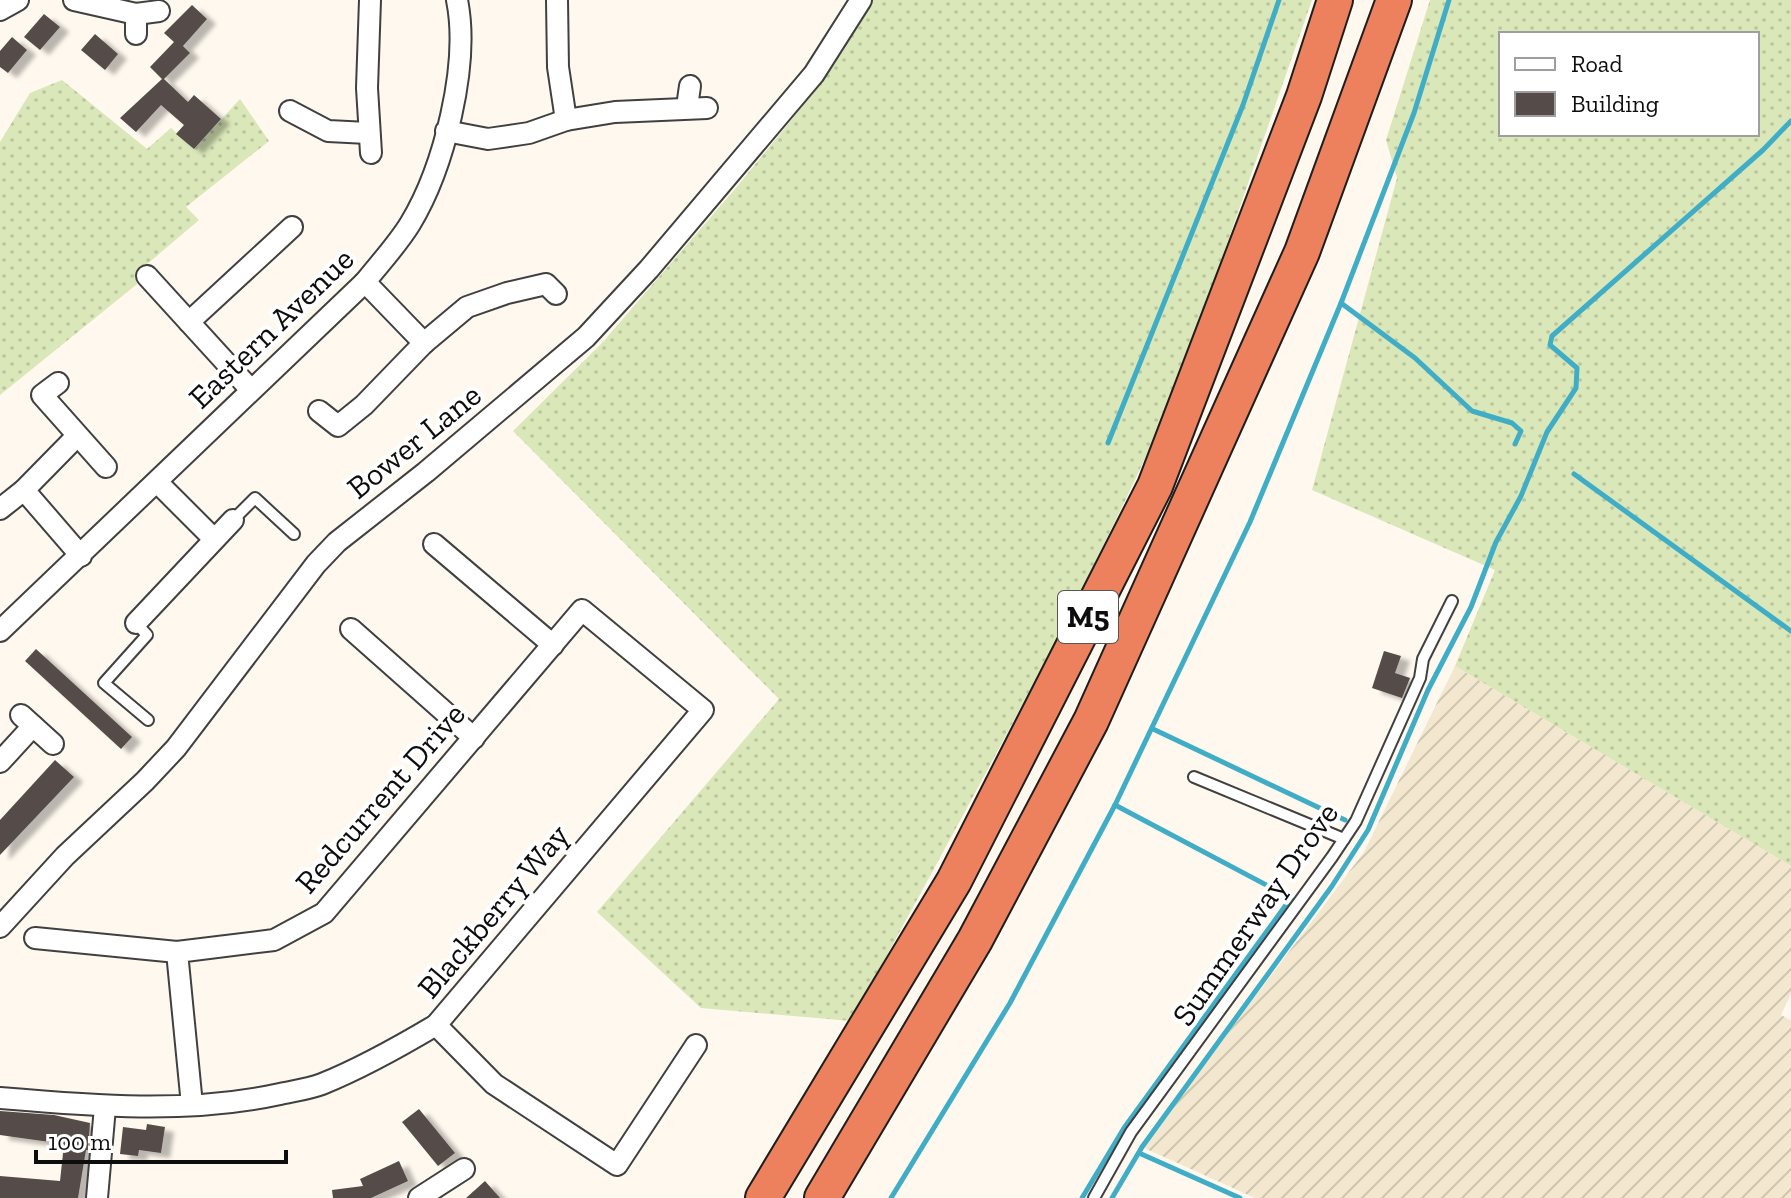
<svg xmlns="http://www.w3.org/2000/svg" width="1791" height="1198" viewBox="0 0 1791 1198" font-family="'Zilla Slab',serif">
<defs>
<pattern id="farmland-furrows" width="10" height="10" patternUnits="userSpaceOnUse" patternTransform="scale(2)"><rect width="10" height="10" fill="#f3e8cf"/><path d="M-1 1l2-2M0 10L10 0M9 11l2-2" fill="none" stroke="#cfc6b1"/></pattern>
<pattern id="grass-dots" width="8" height="8" patternUnits="userSpaceOnUse" patternTransform="scale(2)"><rect width="8" height="8" fill="#dae7b9"/><path d="M2 2h.1M6 6h.1" fill="none" stroke="#bac59e" stroke-width="1.8" stroke-linecap="round"/></pattern>
<filter id="shadow"><feDropShadow dx="9" dy="5" stdDeviation="2" flood-color="#0004"/></filter>
</defs>
<rect width="100%" height="100%" fill="#fef8ee"/>
<path fill="url(#farmland-furrows)" d="M1455,666L1791,866V994L1781,1015L1791,1020V1198H1255L1142,1147L1364,852Z"/>
<g fill="url(#grass-dots)" fill-rule="evenodd">
<path d="M870,0H1312L1176,390C1080,607 964,813 851,1021L701,1008L597,912L779,699L513,431L602,343L735,189L793,118L843,51Z"/>
<path d="M1430,0H1791V866L1455,666L1495,570L1312,490L1397,178L1386,140ZM1501,34H1757V134H1501Z"/>
<path d="M62,80L147,149L171,128L194,149L240,99L269,141L186,207L199,220L146,265L147,276L0,395V142L30,93Z"/>
</g>
<g fill="none" stroke-linecap="round" stroke-linejoin="round">
<g stroke="#40adc6" stroke-width="5">
<path d="M1341,303L1415,358L1472,411L1512,423L1521,431L1515,444"/>
<path d="M1108,443L1243,105L1279,0"/>
<path d="M1574,474L1791,631"/>
<path d="M1153,729L1345,820"/>
<path d="M1139,1153L1240,1198"/>
<path d="M891,1198L1010,1003L1115,805L1250,522L1341,303L1414,113L1449,0"/>
<path d="M1082,1198L1124,1128L1291,898L1115,805"/>
<path d="M1112,1198L1142,1147L1332,886L1368,830L1428,690L1471,607L1496,542L1521,496L1547,432L1576,388L1577,368L1550,345L1552,336L1763,150L1791,121"/>
</g>
</g>
<g fill="#554c4a" filter="url(#shadow)">
<path d="M192,5L207,19L183,46L190,53L164,79L188,102L194,95L221,119L194,149L176,134L184,125L161,105L136,132L120,118L162,79L150,67L174,42L164,33Z"/>
<path d="M44,14L60,27L40,50L24,37Z"/>
<path d="M95,34L118,54L105,70L81,50Z"/>
<path d="M12,37L27,50L8,73L0,67V51Z"/>
<path d="M36,649L132,737L121,749L25,661Z"/>
<path d="M1384,651L1401,656L1395,673L1410,678L1402,698L1372,688Z"/>
<path d="M55,760L74,777L0,855V820Z"/>
<path d="M419,1109L455,1153L438,1166L402,1122Z"/>
<path d="M0,1111L54,1115L90,1123L88,1150H86L78,1198H0V1176L60,1181L64,1144L0,1135Z"/>
<path d="M147,1124L165,1127L161,1153L139,1150L138,1156L120,1154L123,1127L146,1130Z"/>
<path d="M399,1161L408,1181L371,1198H333L332,1190L363,1186L360,1179Z"/>
<path d="M485,1181L500,1198H466Z"/>
</g>
<g fill="none" stroke-linecap="round" stroke-linejoin="round">
<g stroke="#404040" stroke-width="14">
<g id="lane">
<path d="M233,520L255,498L294,534"/>
<path d="M136,623L147,635L104,683L148,720"/>
<path d="M1194,777L1344,839"/>
<path d="M1094,1198L1131,1132L1332,857L1356,821L1420,678L1423,659L1452,601"/>
</g>
</g>
<g stroke="#404040" stroke-width="24">
<g id="street">
<path d="M74,0L136,14V34"/>
<path d="M370,0L367,88L371,153"/>
<path d="M557,0L558,67L566,120"/>
<path d="M0,10L18,0"/>
<path d="M136,14L159,11"/>
<path d="M687,107L690,86"/>
<path d="M290,111L328,131L368,133"/>
<path d="M446,131L488,139L529,133L566,120L615,112L707,108"/>
<path d="M147,276L251,390"/>
<path d="M365,282L424,343"/>
<path d="M189,322L292,227"/>
<path d="M58,383L42,395L106,467"/>
<path d="M319,411L338,426L364,405L424,343L467,307L507,293L546,284L556,294"/>
<path d="M158,483L214,539"/>
<path d="M24,490L81,556"/>
<path d="M0,509L24,490L77,436"/>
<path d="M434,544L553,645"/>
<path d="M136,623L233,520"/>
<path d="M351,629L474,738"/>
<path d="M0,631L365,282C380,263 397,245 410,224C444,168 470,65 457,0"/>
<path d="M21,715L53,744"/>
<path d="M0,762L33,726"/>
<path d="M0,927L65,856L145,781L176,748L316,564L337,542L426,472L586,337L649,269L814,74L861,0"/>
<path d="M35,938L177,952"/>
<path d="M436,1025L494,1084L617,1165L696,1045"/>
<path d="M0,1098C93,1106 188,1114 280,1094C294,1091 309,1089 322,1084C362,1068 399,1047 436,1025L703,710L582,610L324,913L274,940L177,952L192,1105"/>
<path d="M97,1198L105,1107"/>
<path d="M419,1198L464,1169"/>
</g>
</g>
<g stroke="#1e1e1e" stroke-width="38">
<g id="highway">
<path d="M763,1198L954,881L1155,486L1304,96L1335,0"/>
<path d="M822,1198L975,940L1091,721L1302,252L1394,0"/>
</g>
</g>
<use href="#lane" stroke="#fff" stroke-width="10"/>
<use href="#street" stroke="#fff" stroke-width="20"/>
<use href="#highway" stroke="#ed815d" stroke-width="34"/>
</g>
<g text-anchor="middle" dominant-baseline="central" stroke-width="8" stroke-linejoin="round" paint-order="stroke">
<rect fill="#fff" stroke="#565656" stroke-width="2" x="1058" y="591" width="60" height="52" rx="6"/>
<g font-size="30" font-weight="bold" fill="#0d0d0d">
<text x="1088" y="617">M5</text>
</g>
<g font-size="32" fill="#0d0d0d" stroke="#fff">
<text transform="translate(271 328) rotate(-44)">Eastern Avenue</text>
<text transform="translate(414 441) rotate(-39)">Bower Lane</text>
<text transform="translate(380 798) rotate(-49)">Redcurrent Drive</text>
<text transform="translate(493 911) rotate(-50)">Blackberry Way</text>
<text transform="translate(1255 914) rotate(-55)">Summerway Drove</text>
</g>
</g>
<rect x="1499" y="32" width="260" height="104" fill="#ffffff" stroke="#9e9e9e" stroke-width="2"/>
<rect x="1515" y="58" width="40" height="12" fill="#ffffff" stroke="#9e9e9e" stroke-width="2"/>
<text x="1571" y="72" font-size="24" fill="#0d0d0d">Road</text>
<rect x="1515" y="92" width="40" height="24" fill="#554c4a" stroke="#9e9e9e" stroke-width="2"/>
<text x="1571" y="112" font-size="24" fill="#0d0d0d">Building</text>
<path d="M36 1150v12h250v-12" fill="none" stroke="#0d0d0d" stroke-width="4"/>
<text x="48" y="1150" font-size="24" fill="#0d0d0d" stroke="#ffffff" stroke-width="6" paint-order="stroke">100 m</text>
</svg>
